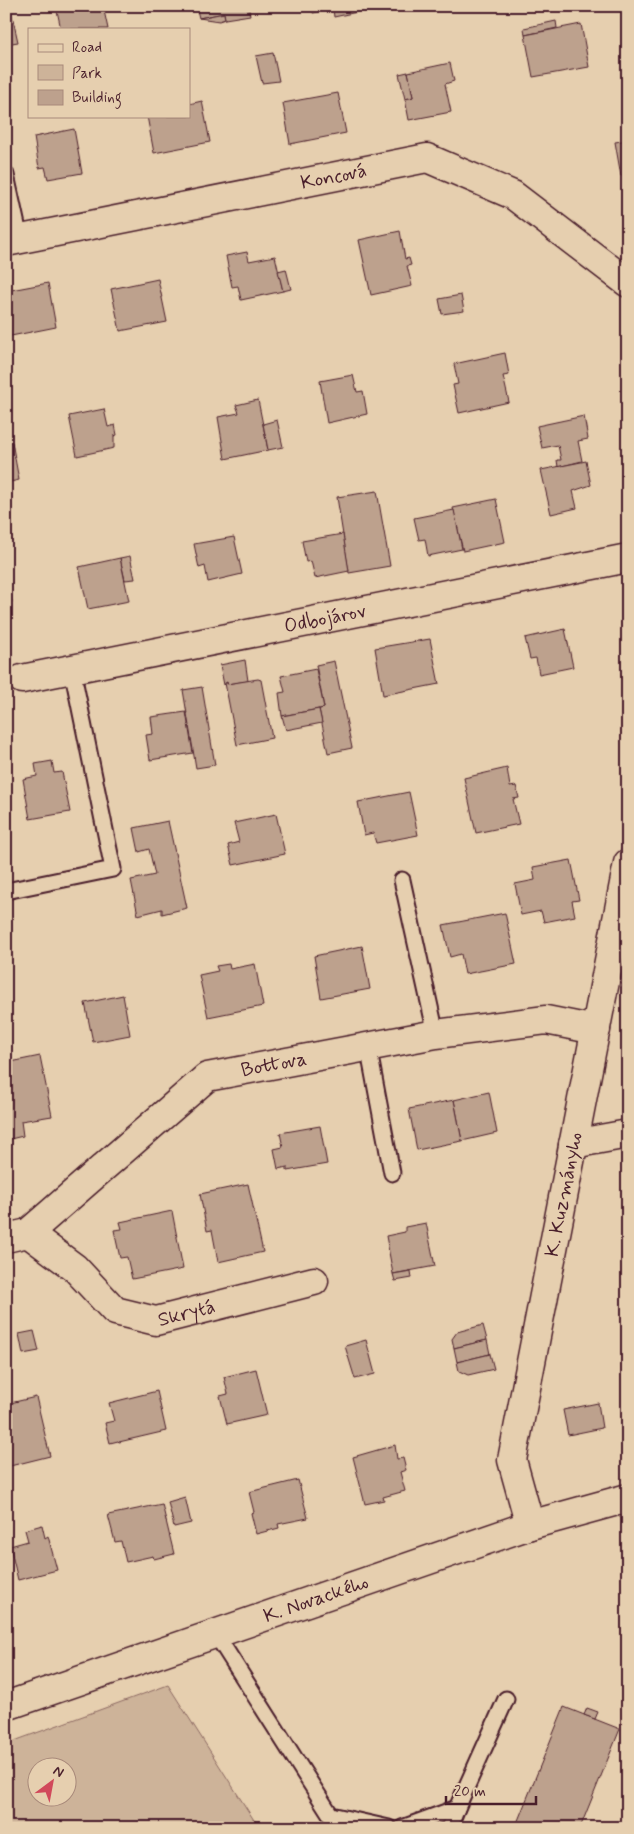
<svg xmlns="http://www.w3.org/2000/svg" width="634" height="1834" viewBox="0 0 634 1834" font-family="Mynerve,sans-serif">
<rect width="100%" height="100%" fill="#e6cfaf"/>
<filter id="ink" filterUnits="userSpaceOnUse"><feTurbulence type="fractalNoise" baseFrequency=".02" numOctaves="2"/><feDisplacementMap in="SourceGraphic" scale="10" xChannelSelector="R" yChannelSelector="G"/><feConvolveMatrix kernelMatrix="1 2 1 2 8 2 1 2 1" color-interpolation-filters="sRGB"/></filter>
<g filter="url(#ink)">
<path fill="#cdb399" stroke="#8c6962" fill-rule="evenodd" d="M168,1685L259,1828H6V1744ZM38,1766H68V1796H38Z"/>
<g fill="#bda18d" stroke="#4a1f2b">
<path d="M6,6H10L18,42L6,44Z"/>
<path d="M56,6H103L108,29H61Z"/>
<path d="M196,6H248L250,15L225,19L224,13L199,18Z"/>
<path d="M312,6H356L357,12L334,17L333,9L313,13Z"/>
<path d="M224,13L225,19L219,21L199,18Z"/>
<path d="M556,21L557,28L525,35L524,28Z"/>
<path d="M581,24L589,67L533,77L525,35Z"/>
<path d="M273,53L279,81L262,83L256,56Z"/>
<path d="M450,63L454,81L445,84L451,112L409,120L405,99L413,97L408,72Z"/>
<path d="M408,72L413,97L405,99L399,74Z"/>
<path d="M338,93L346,133L290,144L283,103Z"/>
<path d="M202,101L210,142L154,153L147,116H189V104Z"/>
<path d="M74,129L82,173L48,179L45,167L39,168L34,137Z"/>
<path d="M628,140V175L621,176L615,142Z"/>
<path d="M400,231L405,259L409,258L411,265L407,266L412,286L371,295L359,240Z"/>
<path d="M247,252L249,261L275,256L283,291L241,300L238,286L232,287L226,256Z"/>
<path d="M286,269L291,289L283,291L278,271Z"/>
<path d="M158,279L167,322L120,331L111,289Z"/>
<path d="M48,283L56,327L6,337V291Z"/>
<path d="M461,295L464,311L442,314L439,299Z"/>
<path d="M505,353L509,375L503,376L509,402L459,413L453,385L458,384L454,364Z"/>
<path d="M353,375L357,392L363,391L367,414L327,423L320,381Z"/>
<path d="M258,400L268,450L225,459L218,417L239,413L236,405Z"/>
<path d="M104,409L108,427L115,425L117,435L114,436V448L77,456L69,416Z"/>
<path d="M584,416L588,439L578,441L582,461L558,467L557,460H561L558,445L542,448L537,426Z"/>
<path d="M277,420L283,447L268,450L263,424Z"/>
<path d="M12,442L19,480L6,483V443Z"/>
<path d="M586,461L591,485L573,491L577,508L551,514L541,470Z"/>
<path d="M377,491L390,566L349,573L337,497Z"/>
<path d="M496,499L505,542L463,551L453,508Z"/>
<path d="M454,510L462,549L428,556L425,539L419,540L414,518Z"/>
<path d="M343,534L349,571L315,578L311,561L306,562L302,541Z"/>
<path d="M234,537L242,574L208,582L205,566L199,568L194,544Z"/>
<path d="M130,556L135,579L125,580L120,558Z"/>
<path d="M120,558L129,601L88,609L79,567Z"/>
<path d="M6,576L12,602L6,603Z"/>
<path d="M565,629L573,667L539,674L536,658L530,659L525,638Z"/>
<path d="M430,639L439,684L383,695L375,648Z"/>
<path d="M245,660L248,681L227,684V682L224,685L220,665Z"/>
<path d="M334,661L352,748L328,753L319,709L324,708L316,665Z"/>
<path d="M316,669L324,708L282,716L279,693L285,692L281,676Z"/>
<path d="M258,679L261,680L272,738L237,745L225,683L227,682V684Z"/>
<path d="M202,687L215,765L196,768L183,690Z"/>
<path d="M319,709L322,723L286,730L282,716Z"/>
<path d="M186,712L193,753L150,760L146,735L153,734L151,717Z"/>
<path d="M52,761L54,773L62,772L70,812L30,819L23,779L37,776L35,764Z"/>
<path d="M507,768L510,787L516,786L519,798L513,799L519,824L476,833L464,778Z"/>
<path d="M409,792L418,835L376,843L373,833L364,835L358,802Z"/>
<path d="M276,814L285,854L233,865L228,845L239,842L234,823Z"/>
<path d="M168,821L187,908L162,914V909L138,915L131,880L155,875L149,849L139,852L134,828Z"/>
<path d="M571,860L579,900L572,901L575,916L544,922L541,911L521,915L515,884L535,880L533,867Z"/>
<path d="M505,913L516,964L465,974L461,954L450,957L443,925Z"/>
<path d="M362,946L370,989L321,998L314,956Z"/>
<path d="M229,964L230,969L255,964L263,1006L208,1017L199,975L218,971L216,966Z"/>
<path d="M123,995L130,1035L93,1042L85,1003Z"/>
<path d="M40,1056L52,1116L21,1121L23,1136L6,1140V1063Z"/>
<path d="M489,1092L497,1133L462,1141L454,1100Z"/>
<path d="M454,1100L462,1141L417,1150L409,1109Z"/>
<path d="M320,1126L327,1164L287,1171V1167L278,1169L274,1149L283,1147L280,1133Z"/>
<path d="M248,1184L263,1252L218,1262L212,1230L207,1231L200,1194Z"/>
<path d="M172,1211L183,1269L132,1279L127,1257L120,1258L114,1230L122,1229L120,1222Z"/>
<path d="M426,1223L435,1266L393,1274L386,1236L405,1232V1227Z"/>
<path d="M411,1271L412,1278L395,1281L393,1274Z"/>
<path d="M483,1325L487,1340L454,1348L452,1339L457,1332Z"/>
<path d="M34,1331L39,1351L23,1354L19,1334Z"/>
<path d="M366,1340L375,1374L355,1379L345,1346Z"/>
<path d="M487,1340L490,1354L457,1362L454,1348Z"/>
<path d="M490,1354L494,1369L468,1375L459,1371L457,1362Z"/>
<path d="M256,1369L267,1415L227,1424L220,1396L228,1394L224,1377Z"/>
<path d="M157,1391L166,1431L119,1442L118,1441L110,1443L105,1423L114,1421L109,1403Z"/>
<path d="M36,1397L50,1456L6,1467V1404Z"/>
<path d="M598,1403L602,1428L568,1435L563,1410Z"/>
<path d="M395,1445L397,1459L403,1458L406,1470L400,1472L405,1491L383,1497L384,1500L365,1504L353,1457Z"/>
<path d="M298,1480L308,1518L278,1524L279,1528L256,1534L251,1513L254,1512L249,1492Z"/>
<path d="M185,1497L191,1523L174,1527L168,1502Z"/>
<path d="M162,1504L174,1554L154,1559L153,1556L126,1562L121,1541L115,1542L108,1515Z"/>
<path d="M42,1525L45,1538L48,1536L57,1570L18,1580L10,1546L28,1541L25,1530Z"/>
<path d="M564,1707L620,1729L580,1828H515Z"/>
<path d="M587,1708L598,1712L595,1719L584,1715Z"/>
</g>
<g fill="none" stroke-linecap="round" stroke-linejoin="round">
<g stroke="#4a1f2b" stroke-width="19">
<g id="service">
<path d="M6,175L20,239"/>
<path d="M402,880L436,1034"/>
<path d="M6,891L113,869L72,669"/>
<path d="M368,1046L392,1173"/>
<path d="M215,1633L339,1828"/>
<path d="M331,1815L389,1828"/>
<path d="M402,1828L457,1808L506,1699"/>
<path d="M449,1828L457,1808"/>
</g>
</g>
<g stroke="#4a1f2b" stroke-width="31">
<g id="minor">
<path id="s1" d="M6,242L427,158L513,195L628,283"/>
<path id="s2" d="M22,679L628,558"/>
<path d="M573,1144L628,1134"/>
<path id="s3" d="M28,1233L75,1268L115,1311L156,1321L314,1281"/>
<path id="s4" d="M6,1238L28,1233L207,1077L436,1034L546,1020L596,1030"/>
<path id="s5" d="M530,1525L512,1460L628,863"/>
<path id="s6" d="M6,1706L530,1525L628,1498"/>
</g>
</g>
<use href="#service" stroke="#e6cfaf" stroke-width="15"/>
<use href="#minor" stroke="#e6cfaf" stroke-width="28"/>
</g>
</g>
<g text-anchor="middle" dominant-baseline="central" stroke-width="4" stroke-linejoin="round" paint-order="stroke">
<g font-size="20" fill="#4a1f2b" stroke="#e6cfaf">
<text stroke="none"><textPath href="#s1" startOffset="334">Koncová</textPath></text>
<text stroke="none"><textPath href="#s2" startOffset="309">Odbojárov</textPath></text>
<text stroke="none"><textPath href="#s4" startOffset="328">Bottova</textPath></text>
<text stroke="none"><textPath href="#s5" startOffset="338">K. Kuzmányho</textPath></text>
<text stroke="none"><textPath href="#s3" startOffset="191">Skrytá</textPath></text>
<text stroke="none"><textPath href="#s6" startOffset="328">K. Novackého</textPath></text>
</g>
</g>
<rect width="634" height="1834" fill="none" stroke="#e6cfaf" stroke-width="25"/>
<rect x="12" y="12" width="609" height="1809" fill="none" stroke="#4a1f2b" stroke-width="2" filter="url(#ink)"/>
<rect x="28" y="28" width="162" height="90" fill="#e6cfaf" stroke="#a8897a"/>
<rect x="38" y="44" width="25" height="8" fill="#e6cfaf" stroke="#a8897a"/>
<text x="72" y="52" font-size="15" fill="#4a1f2b">Road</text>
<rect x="38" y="65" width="25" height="15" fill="#cdb399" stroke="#a8897a"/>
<text x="72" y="78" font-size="15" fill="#4a1f2b">Park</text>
<rect x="38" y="90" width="25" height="15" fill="#bda18d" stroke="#a8897a"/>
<text x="72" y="102" font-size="15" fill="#4a1f2b">Building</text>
<g transform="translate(52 1782) rotate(32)"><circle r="24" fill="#e6cfaf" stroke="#a8897a"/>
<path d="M0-4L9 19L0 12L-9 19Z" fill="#d1495b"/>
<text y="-8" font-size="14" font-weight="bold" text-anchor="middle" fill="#4a1f2b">N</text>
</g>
<path d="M446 1796v8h90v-8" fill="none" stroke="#4a1f2b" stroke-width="2.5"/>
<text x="454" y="1796" font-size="15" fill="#4a1f2b" stroke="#e6cfaf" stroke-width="4" paint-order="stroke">20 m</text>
</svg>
